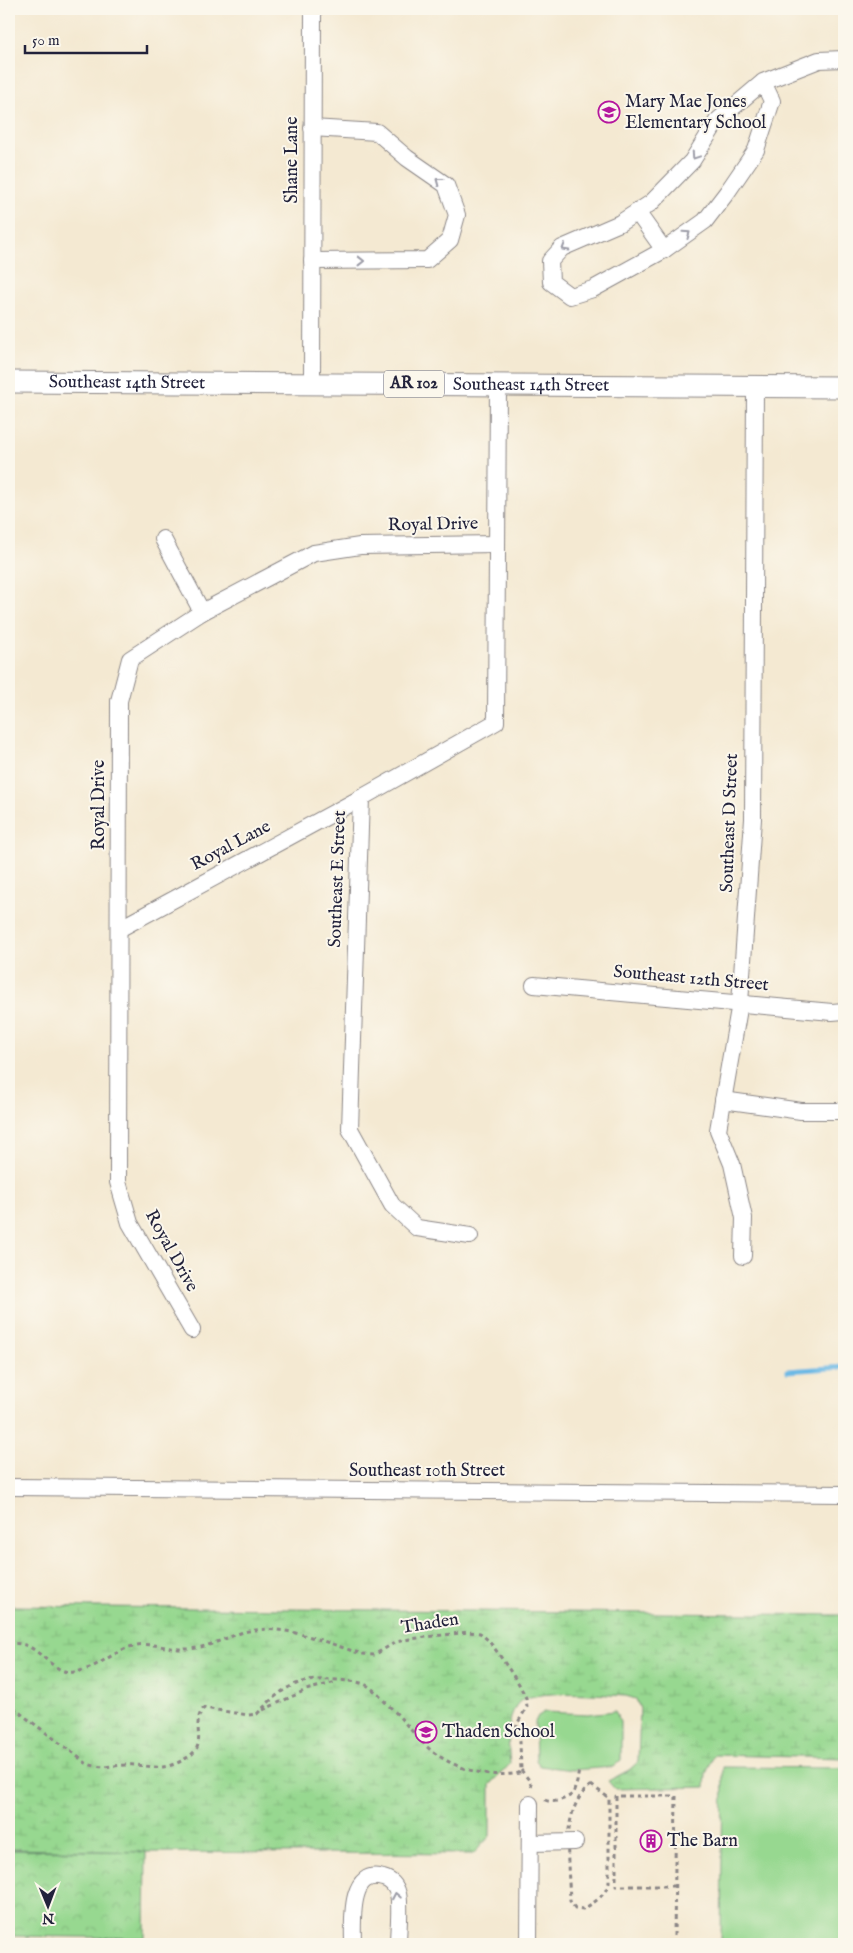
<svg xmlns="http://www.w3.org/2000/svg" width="853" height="1953" viewBox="0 0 853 1953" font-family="'IM FELL English',serif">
<defs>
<pattern id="wetland-marsh" width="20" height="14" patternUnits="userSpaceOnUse" patternTransform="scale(1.25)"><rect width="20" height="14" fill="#97d890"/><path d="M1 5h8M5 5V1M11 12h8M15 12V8" fill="none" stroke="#82b97d"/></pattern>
<pattern id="park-crowns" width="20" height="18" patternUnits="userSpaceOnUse" patternTransform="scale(1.25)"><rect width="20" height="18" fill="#97d890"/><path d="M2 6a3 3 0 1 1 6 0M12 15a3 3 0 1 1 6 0" fill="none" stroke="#82b97d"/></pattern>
</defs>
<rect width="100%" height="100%" fill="#fbf7ec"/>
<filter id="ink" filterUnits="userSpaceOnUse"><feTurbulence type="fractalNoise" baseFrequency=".02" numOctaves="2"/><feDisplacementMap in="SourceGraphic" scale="10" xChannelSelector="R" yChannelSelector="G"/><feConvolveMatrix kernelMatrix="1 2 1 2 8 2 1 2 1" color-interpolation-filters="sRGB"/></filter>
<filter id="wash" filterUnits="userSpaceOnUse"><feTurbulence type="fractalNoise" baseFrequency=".0096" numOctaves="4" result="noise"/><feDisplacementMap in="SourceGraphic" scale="20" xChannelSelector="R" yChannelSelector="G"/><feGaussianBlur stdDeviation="1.12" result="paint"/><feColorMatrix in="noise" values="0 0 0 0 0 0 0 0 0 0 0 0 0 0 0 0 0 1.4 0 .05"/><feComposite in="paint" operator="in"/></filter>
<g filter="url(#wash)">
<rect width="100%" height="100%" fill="#f4e9d2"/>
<g fill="#97d890" stroke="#5c7d66">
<path d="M615,1711L621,1722V1760L613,1767L586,1769L573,1770L540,1766L536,1760L535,1722L538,1716L545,1712L588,1714Z"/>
<path d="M723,1767L844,1768V1944H721Z"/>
</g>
<path fill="url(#wetland-marsh)" stroke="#5c7d66" d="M9,1606L844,1615V1758L714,1755L706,1774L705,1787L615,1789L608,1781L629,1770L638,1762L640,1709L636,1699L626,1696C604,1695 532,1688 518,1703C506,1718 508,1746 510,1764L490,1785V1836L473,1854L146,1852L9,1849Z"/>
<path fill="url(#park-crowns)" stroke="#5c7d66" d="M9,1850L146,1852L145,1938L9,1936Z"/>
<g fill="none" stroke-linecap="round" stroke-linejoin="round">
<path stroke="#6cb9e5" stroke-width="5" d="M787,1371L844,1367"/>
</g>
</g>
<g filter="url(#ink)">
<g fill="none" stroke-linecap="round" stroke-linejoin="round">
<g stroke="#8b8686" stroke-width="18">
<g id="minor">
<path d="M763,82L772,101L756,150L728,191L705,221L664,250L593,289L570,296L551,282L550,261L562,248L620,223L651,203L692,161L717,121L763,82L819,60L844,59"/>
<path d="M637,212L664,250"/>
<path d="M312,261L427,260L450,240L457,215L446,185L407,158L377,132L312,128"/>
<path d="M312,383L313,9"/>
<path d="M163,539L202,612"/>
<path d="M119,929L361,798"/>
<path d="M534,985L832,1012L844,1011"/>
<path d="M723,1100L801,1111H844"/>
<path d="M470,1236L417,1228L392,1205L350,1129L361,798L496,722L498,385"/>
<path d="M743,1256L744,1218L732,1164L718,1130L740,1003L753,819L755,386"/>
<path d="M192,1330L130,1223L118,1182L119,701L130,659L202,612L314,553L360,546L497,544"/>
<path d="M9,1487L844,1494"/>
<path d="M530,1843L575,1842"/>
<path d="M353,1944C353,1926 348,1867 383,1878C391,1880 396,1886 398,1894C401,1905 398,1931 398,1944"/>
<path d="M529,1944L530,1804"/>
</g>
</g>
<g stroke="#8b8686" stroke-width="23">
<g id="major">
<path id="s1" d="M9,382L844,387"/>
</g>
</g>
<g stroke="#8b8686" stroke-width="3" stroke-dasharray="4 4" stroke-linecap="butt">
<path d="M841,1049L842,1045H844"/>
<path d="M9,1647L11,1644C38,1639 50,1675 74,1672C96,1670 113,1651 133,1646C150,1641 169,1650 186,1649C206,1649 226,1637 244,1632C283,1622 326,1643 362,1654L374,1655L396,1642L410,1639L468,1632L480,1633L488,1640L498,1653L519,1684L526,1698L527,1707L517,1724L516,1730L520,1742L521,1770L519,1773C487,1779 450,1768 426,1746C413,1734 403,1719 390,1707C383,1700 376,1691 368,1686C359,1681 348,1681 338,1680C297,1678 285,1685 257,1714L248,1715L204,1708C191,1721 205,1741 194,1752C188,1759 172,1766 163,1767C151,1768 139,1764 128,1765C113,1765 100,1770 86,1763L16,1710L10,1704L9,1694"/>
<path d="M263,1710L306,1690L336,1682"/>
<path d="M521,1770L529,1780L533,1790"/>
<path d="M591,1785L609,1798V1882C607,1894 593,1904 583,1909L575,1908L570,1901C569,1866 559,1809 591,1785Z"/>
<path d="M545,1800C554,1804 565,1799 573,1794L577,1782L579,1769"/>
<path d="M674,1936L676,1796H616V1886H675"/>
</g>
<use href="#minor" stroke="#fff" stroke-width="16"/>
<use href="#major" stroke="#fff" stroke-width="21"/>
</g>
<defs><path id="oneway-chevron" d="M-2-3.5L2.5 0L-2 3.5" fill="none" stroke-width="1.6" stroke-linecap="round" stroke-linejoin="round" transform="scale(1.25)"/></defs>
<g stroke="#9c9ca7">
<use href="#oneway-chevron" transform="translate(695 156) rotate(124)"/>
<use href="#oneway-chevron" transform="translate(439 181) rotate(-143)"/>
<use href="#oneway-chevron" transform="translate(687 234) rotate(-35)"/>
<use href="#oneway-chevron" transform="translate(565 248) rotate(149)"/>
<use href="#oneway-chevron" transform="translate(361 261)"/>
<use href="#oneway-chevron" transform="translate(396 1896) rotate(-101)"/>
</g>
</g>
<defs>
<g id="school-ring" transform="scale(1.125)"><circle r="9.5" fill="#fbf7ec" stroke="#b5179e" stroke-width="1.5"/><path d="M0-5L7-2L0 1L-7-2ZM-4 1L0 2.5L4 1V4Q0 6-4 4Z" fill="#b5179e"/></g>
<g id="building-ring" transform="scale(1.125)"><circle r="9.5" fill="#fbf7ec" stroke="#b5179e" stroke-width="1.5"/><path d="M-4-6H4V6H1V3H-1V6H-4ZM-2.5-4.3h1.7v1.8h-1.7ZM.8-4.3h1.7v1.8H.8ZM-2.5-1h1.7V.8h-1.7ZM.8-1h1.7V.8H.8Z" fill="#b5179e"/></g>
</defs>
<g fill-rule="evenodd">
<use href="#school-ring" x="609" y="112"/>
<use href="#school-ring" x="426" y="1732"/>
<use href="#building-ring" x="651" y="1841"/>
</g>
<g text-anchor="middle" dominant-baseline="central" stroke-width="4" stroke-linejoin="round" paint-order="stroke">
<rect fill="#fbf7ec" stroke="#636270" stroke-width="1" x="384" y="370.5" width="60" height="27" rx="4"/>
<g font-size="16" font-weight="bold" fill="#22223b">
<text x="414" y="384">AR 102</text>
</g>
<g font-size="18" fill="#22223b" stroke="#fbf7ec" text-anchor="start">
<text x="625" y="102">Mary Mae Jones<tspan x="625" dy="21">Elementary School</tspan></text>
<text x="442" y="1732">Thaden School</text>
<text x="667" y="1841">The Barn</text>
</g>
<g font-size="18" fill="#22223b" stroke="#fbf7ec">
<text transform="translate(292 160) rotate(-90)">Shane Lane</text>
<text stroke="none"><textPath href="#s1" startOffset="118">Southeast 14th Street</textPath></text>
<text stroke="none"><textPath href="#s1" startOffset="522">Southeast 14th Street</textPath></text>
<text transform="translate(433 525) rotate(-1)">Royal Drive</text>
<text transform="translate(99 805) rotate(-90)">Royal Drive</text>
<text transform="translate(730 823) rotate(-88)">Southeast D Street</text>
<text transform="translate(231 846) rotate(-28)">Royal Lane</text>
<text transform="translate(338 879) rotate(-88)">Southeast E Street</text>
<text transform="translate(691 979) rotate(5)">Southeast 12th Street</text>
<text transform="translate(171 1251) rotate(61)">Royal Drive</text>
<text x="427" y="1471">Southeast 10th Street</text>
<text transform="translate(430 1624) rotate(-9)">Thaden</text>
</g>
</g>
<rect width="853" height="1953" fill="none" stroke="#fbf7ec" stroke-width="30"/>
<g transform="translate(48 1906) rotate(179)" stroke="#fbf7ec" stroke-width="4" paint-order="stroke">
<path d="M0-4L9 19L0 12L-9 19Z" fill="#22223b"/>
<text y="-8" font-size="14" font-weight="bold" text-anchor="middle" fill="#22223b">N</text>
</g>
<path d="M25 45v8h122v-8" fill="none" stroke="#22223b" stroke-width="2.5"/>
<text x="32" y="45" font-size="15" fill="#22223b" stroke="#fbf7ec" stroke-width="4" paint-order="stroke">50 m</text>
</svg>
